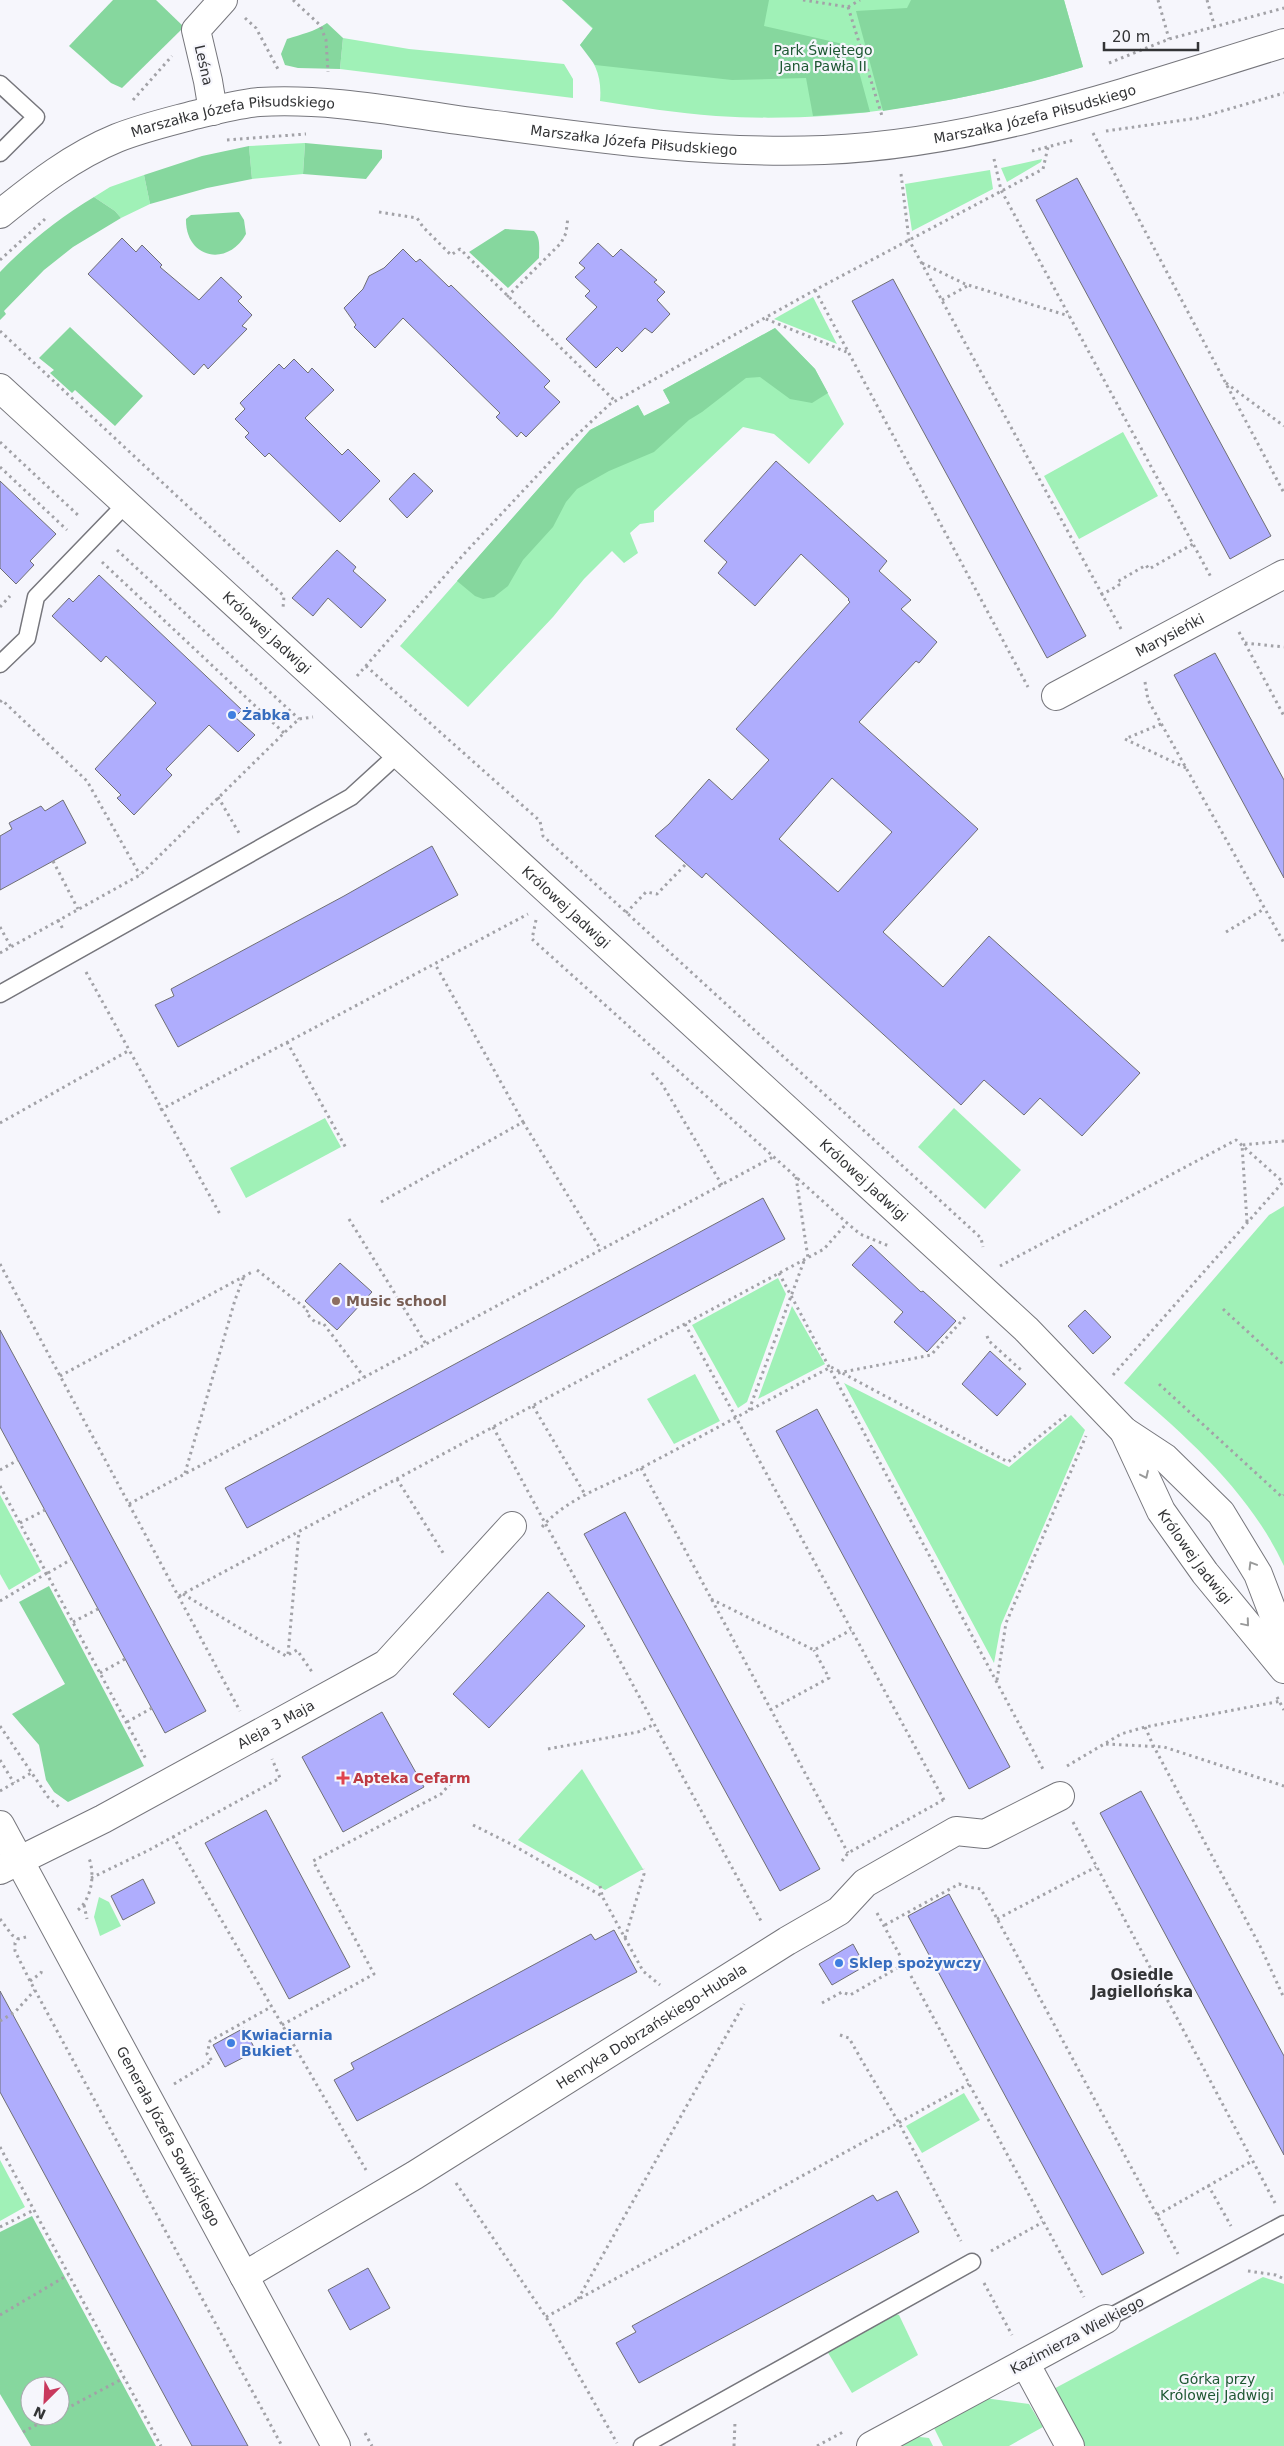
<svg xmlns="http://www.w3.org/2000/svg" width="1284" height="2446" viewBox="0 0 1284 2446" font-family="'DejaVu Sans',sans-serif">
<rect width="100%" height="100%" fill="#f6f6fc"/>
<g fill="#a0f1b7">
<path d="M562,0H1064L1083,67C964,102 841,124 716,116C677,113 638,107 600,101C602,77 596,62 580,45L593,29Z"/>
<path d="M343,38L409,49L564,64L573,79V98L340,69Z"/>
<path d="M305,143L303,174L252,179L249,146Z"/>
<path d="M1042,159L1041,162L1007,182L1001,168Z"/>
<path d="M990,170L993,189L912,231L905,184Z"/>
<path d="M144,175L150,204L121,218L115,211L94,197L110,187Z"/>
<path d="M813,297L837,344L774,319Z"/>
<path d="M775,328L815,369L844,424L809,464L774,434L743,427L654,511V522L640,524L630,533L638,553L624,563L612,551L584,579L553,617L468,707L400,646L590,430L638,405L644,416L670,403L663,390Z"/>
<path d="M1123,432L1158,496L1079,539L1044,476Z"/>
<path d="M954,1108L1021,1170L985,1209L918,1147Z"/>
<path d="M325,1118L341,1147L246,1198L230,1168Z"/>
<path d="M1284,1206V1566C1249,1491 1186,1436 1124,1383L1269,1215Z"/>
<path d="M778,1278L786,1294L747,1402L738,1408L692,1325Z"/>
<path d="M792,1306L825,1364L758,1399Z"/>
<path d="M695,1374L720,1421L674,1444L647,1399Z"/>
<path d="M844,1383L1009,1467L1071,1415L1085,1430L1001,1625L994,1663Z"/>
<path d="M0,1495L41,1571L9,1590L0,1574Z"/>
<path d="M582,1769L643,1869L605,1890L518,1840Z"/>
<path d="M99,1897L109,1902L121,1926L100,1936L94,1917Z"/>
<path d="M964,2093L980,2120L922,2153L906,2126Z"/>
<path d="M0,2160L25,2207L0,2221Z"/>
<path d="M1263,2277L1284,2284V2446H1077L1048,2392Z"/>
<path d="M894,2314L899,2315L918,2355L852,2393L827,2351Z"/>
<path d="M984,2398L1029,2404L1043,2427L1009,2446H943L932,2424Z"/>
<path d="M911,2436L929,2438L933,2446H893Z"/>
</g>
<g fill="#86d79e" fill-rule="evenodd">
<path d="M113,0H156L184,27L122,88L111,83L69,46Z"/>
<path d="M562,0H769L764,26L852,46L870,112L813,116L806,78L732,80L595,65L580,45L593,28Z"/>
<path d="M911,0H1064L1083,67C1017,87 952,101 883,111L856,11L907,8Z"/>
<path d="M327,23L343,38L340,69L298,68L285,65L281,54L287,39C302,34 314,32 327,23Z"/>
<path d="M305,143L382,150V158L366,179L303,174Z"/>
<path d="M249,146L252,179L207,188L150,204L144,175L202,156Z"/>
<path d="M94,197L115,211L121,218L73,247L44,270L4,311L6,314L0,320V272C28,243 59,218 94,197Z"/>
<path d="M239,212L244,220L246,234C227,268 185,258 186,219L191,215Z"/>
<path d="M505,229L534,231C541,238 539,249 539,258L508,288L469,252Z"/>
<path d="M70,327L143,396L115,426L75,390L72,393L50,373L54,370L39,358Z"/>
<path d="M775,328L815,369L828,393L812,403L790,399L760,377L746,378L702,412L689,420L654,452L609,471L577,489L566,502L553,527L523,560L508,586L494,597L483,599L475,596L457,581L590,430L638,405L644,416L670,403L663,390Z"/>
<path d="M49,1586L144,1766L68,1802L54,1792L46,1780L39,1745L12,1714L65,1684L19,1602Z"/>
<path d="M32,2216L156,2446H31L0,2394V2232ZM30,2386H60V2416H30Z"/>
</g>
<g fill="#afadfd" stroke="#6f6f74" fill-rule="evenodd">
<path d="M1077,178L1271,536L1230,559L1036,200Z"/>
<path d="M122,238L136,252L142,245L162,265L160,267L199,300L221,277L242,297L238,301L252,315L242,326L247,329L208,369L204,364L194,375L88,274Z"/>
<path d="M598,243L613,257L621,249L657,280L654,282L665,292L657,300L670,314L652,333L645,328L622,352L617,347L596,368L566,339L597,307L585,296L590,291L575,277L585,268L579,263Z"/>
<path d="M403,249L416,262L420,259L449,287L451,285L550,381L544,387L560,402L526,437L521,432L517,437L496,417L500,413L403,318L375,348L354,327L356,325L344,308L363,289L369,276L384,268Z"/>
<path d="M893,279L1086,636L1047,658L852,301Z"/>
<path d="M294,359L308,373L312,368L334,390L305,418L342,455L348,449L380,481L340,522L269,453L265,457L245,437L249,433L235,419L245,409L240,403L279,364L284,369Z"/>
<path d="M776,461L887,561L879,571L911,600L901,609L937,642L919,663L916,661L859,722L978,829L883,932L943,987L989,936L1140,1073L1082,1136L1040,1098L1024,1115L984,1080L961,1105L706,873L702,878L655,836L669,824L709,779L732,800L769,760L736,729L850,602L848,600L849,599L801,554L755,606L718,573L727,562L704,541ZM832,778L892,832L838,892L779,839Z"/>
<path d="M414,473L433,491L407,518L389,499Z"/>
<path d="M0,481L56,534L30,561L34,565L16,584L0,568Z"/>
<path d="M337,550L356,567L353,571L386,600L361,628L328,598L313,616L292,598Z"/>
<path d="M99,575L242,710L235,717L255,735L238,752L209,725L166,769L172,775L134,815L117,798L121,795L95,769L156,703L106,656L101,662L52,616L69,598L73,602Z"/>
<path d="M1215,653L1284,780V878L1174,675Z"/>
<path d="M63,800L86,843L0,890V836L12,829L9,823L41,806L45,811Z"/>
<path d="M432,846L458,895L178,1047L155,1005L174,996L171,989L344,896Z"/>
<path d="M763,1198L785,1239L247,1528L225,1488Z"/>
<path d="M871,1245L921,1292L923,1291L956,1321L927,1352L894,1322L903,1312L852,1265Z"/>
<path d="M340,1263L372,1292L337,1330L305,1301Z"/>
<path d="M1085,1310L1111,1337L1093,1354L1068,1326Z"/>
<path d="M0,1330L206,1711L165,1733L0,1427Z"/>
<path d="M990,1351L1026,1384L997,1416L962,1384Z"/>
<path d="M817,1409L1010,1767L969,1789L776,1431Z"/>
<path d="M625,1512L820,1869L780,1891L584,1534Z"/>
<path d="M548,1592L585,1626L489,1728L453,1694Z"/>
<path d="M382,1712L424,1787L343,1832L302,1757Z"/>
<path d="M1141,1791L1284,2056V2155L1100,1813Z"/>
<path d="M266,1810L350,1967L289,1999L205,1843Z"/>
<path d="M143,1879L155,1903L123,1920L111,1896Z"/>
<path d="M949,1894L1144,2253L1102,2275L908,1916Z"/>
<path d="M614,1930L637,1972L357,2121L334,2080L354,2069L351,2063L591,1934L595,1940Z"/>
<path d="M853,1944L865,1966L832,1985L819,1964Z"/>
<path d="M0,1991L248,2446H192L175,2415L0,2092Z"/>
<path d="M244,2028L256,2051L225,2067L213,2045Z"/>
<path d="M897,2191L919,2232L639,2383L616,2343L636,2332L632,2326L873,2195L877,2201Z"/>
<path d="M368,2268L390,2308L350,2330L328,2290Z"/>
</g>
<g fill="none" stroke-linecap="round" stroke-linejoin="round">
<g stroke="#76767c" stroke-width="19">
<g id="lane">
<path d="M0,84L36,117L0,153"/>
<path d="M0,664L27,638L36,597L126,504"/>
<path d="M0,994L351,797L398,754"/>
<path d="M1106,2319L1284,2224"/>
<path d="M642,2446L972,2262"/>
</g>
</g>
<g stroke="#76767c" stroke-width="30">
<g id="street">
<path d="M213,111L208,81L196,30L223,0"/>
<path id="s1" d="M0,388L1026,1329L1124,1431L1165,1458L1221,1513L1258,1574L1284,1642"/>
<path id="s2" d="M1056,696L1284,574"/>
<path id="s3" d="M1124,1431L1161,1511L1205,1573L1284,1669"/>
<path id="s4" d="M0,1870L103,1819L386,1664L512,1526"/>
<path id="s5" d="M244,2276L415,2175L787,1941L839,1911L865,1883L956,1831L985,1834L1060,1796"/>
<path d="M1025,2363L1070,2446"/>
<path d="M871,2446L1106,2319"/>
</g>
</g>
<g stroke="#76767c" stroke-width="30">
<g id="secondary">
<path id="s6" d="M0,214C36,185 73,156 117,138C142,128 168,122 194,115C215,110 237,104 259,102C326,98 393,111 458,120C579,136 702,155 824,150C981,144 1134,89 1284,43"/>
<path id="s7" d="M0,1825L336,2446"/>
</g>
</g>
<g stroke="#a2a2a7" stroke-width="3" stroke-dasharray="2.5 4" stroke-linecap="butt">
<path d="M293,0L320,25L326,40L328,72"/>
<path d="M803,0L848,7L860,0"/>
<path d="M1158,0L1169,39"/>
<path d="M1207,0L1215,28"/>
<path d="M848,7L882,116"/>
<path d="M245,18L256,28L279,71"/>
<path d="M1109,63L1169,39L1284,8"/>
<path d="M133,100L172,56"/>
<path d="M1106,131L1198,118L1284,93"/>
<path d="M1093,133L1284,493"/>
<path d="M227,140L306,134"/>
<path d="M1032,151L1074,140"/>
<path d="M994,159L1001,190L1212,579"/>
<path d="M901,174L909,240L1121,629"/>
<path d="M379,212L417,218L423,227L451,255L460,249L615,401"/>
<path d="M0,260L45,219"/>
<path d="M922,263L965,284L1069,316"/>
<path d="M815,290L1028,687"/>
<path d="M507,297L561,243L566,233L568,217"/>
<path d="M942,300L969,285"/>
<path d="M766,319L849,353"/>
<path d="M0,331L284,596L283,608"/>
<path d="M1226,383L1284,426"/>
<path d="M0,442L80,517"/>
<path d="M0,467L67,530"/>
<path d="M117,550L299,719"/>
<path d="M102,562L284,733"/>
<path d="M1101,595L1119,585L1117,582L1146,565L1149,569L1193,544"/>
<path d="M0,607L10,596"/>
<path d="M1239,632L1284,716"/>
<path d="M1245,643L1284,647"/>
<path d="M366,666L540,821L543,836L981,1238L983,1247"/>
<path d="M357,676L464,554L563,448L610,404L815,290L1043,169L1048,147"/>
<path d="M1145,682L1148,700L1284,943"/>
<path d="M0,702L2,700L87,781L140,875"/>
<path d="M1161,724L1125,739L1186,768"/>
<path d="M218,797L239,833"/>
<path d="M53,861L78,909"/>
<path d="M626,913L646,892L657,894L686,864"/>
<path d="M58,920L64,931"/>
<path d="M536,920L532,939L847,1223L860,1234L889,1246"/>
<path d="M0,927L11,947"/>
<path d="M1226,932L1264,909"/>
<path d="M0,953L140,875L284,733L299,719L313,717"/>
<path d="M86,972L221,1216"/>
<path d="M287,1042L346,1148"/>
<path d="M652,1073L662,1084L722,1185"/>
<path d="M160,1110L528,914"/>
<path d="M523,1122L601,1250"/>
<path d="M0,1123L128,1051"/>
<path d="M796,1177L808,1258"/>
<path d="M381,1202L523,1122L435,964"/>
<path d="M349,1219L426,1344"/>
<path d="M1247,1222L1242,1145L1284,1141"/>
<path d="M0,1264L240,1711"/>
<path d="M1000,1266L1236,1140L1283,1182"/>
<path d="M257,1270L308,1310L306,1313L316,1323H323L364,1377"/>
<path d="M779,1273L1044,1771"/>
<path d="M1223,1309L1284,1365"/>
<path d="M685,1324L944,1800"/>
<path d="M987,1336L989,1341L1021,1370"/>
<path d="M838,1373L931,1355L967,1315"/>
<path d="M1113,1375L1284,1181"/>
<path d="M60,1376L252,1272"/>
<path d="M1159,1384L1282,1497L1284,1495"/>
<path d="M533,1406L586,1496"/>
<path d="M749,1410L804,1261"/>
<path d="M493,1427L761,1921"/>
<path d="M641,1468L848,1853"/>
<path d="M0,1470L18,1460"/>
<path d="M185,1473L235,1300L244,1276"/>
<path d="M397,1479L445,1556"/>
<path d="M0,1486L147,1761"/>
<path d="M129,1504L773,1157"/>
<path d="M20,1523L45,1510"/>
<path d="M542,1527C568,1497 609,1485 643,1467C706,1434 768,1400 831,1367L1008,1462L1066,1415"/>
<path d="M48,1573L72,1559"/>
<path d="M183,1594L286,1656L297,1650L312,1672"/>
<path d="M179,1596L824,1249L847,1223"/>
<path d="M711,1599L814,1650L851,1630"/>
<path d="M0,1601L47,1573"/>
<path d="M73,1622L98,1609"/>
<path d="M288,1654L299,1532"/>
<path d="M100,1673L125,1659"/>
<path d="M997,1680L1006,1623L1086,1436"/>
<path d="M1277,1697L1284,1710"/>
<path d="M770,1710L829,1678L814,1650"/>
<path d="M127,1722L152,1708"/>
<path d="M0,1726L48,1797L59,1807"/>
<path d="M1145,1727L1153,1745L1261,1948L1284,1998"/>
<path d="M1106,1744L1164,1747L1284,1786"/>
<path d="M548,1749L638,1732L655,1724"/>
<path d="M0,1760L14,1783"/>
<path d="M1067,1766L1121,1734L1145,1727L1281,1701"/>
<path d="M0,1791L33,1772"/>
<path d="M1073,1822L1275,2203"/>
<path d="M473,1825L509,1843L602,1896L643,1971L660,1985"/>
<path d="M173,1836L366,2170"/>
<path d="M842,1861L848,1853L943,1800"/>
<path d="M91,1878L149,1850L280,1778L272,1759"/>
<path d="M600,1886L602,1895"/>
<path d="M84,1905L87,1919"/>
<path d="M78,1910C92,1898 95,1874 89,1858"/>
<path d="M877,1913L1084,2297"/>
<path d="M0,1919L12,1935L18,1939"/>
<path d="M997,1919L1096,1867"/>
<path d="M885,1925L959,1884L968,1887L981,1889L1178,2254"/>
<path d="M26,1937L18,1939L15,1943V1951L30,1981L282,2446"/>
<path d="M625,1938L644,1874L643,1869"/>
<path d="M30,1981L41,1973L42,1968"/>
<path d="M822,2003L842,1992L850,1995L906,1963"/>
<path d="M0,2021L15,2012L35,1990"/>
<path d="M282,2025L374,1974L313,1861L441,1794L450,1784"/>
<path d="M840,2035L849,2038L861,2059L899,2123L961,2241"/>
<path d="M174,2084L212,2061L207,2054L210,2041L271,2007"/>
<path d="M0,2147L161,2446"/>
<path d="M456,2183L546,2317L617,2443"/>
<path d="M1208,2185L1231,2226"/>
<path d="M1157,2215L1252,2161"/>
<path d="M0,2227L34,2210"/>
<path d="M991,2251L1043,2222"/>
<path d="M1248,2271L1276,2275L1284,2279"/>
<path d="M984,2283L1012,2335"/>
<path d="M578,2299L744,2004"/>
<path d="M0,2315L68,2275"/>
<path d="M546,2317L969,2084"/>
<path d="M60,2412L124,2378"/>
<path d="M23,2432L53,2416"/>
<path d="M365,2433L372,2446"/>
<path d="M734,2446L735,2422"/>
<path d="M817,2446L845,2431"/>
</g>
<use href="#lane" stroke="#fff" stroke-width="16"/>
<use href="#street" stroke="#fff" stroke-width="28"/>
<use href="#secondary" stroke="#fff" stroke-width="28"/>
</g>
<defs><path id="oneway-chevron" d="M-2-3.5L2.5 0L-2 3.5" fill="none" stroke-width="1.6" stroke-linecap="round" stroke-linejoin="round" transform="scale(1.25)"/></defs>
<g stroke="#999a9a">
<use href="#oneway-chevron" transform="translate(1145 1475) rotate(65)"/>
<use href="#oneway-chevron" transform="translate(1252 1565) rotate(-121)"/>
<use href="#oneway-chevron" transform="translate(1246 1623) rotate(50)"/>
</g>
<g fill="#3f7fe0" stroke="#f6f6fc" stroke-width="2">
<circle cx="232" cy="715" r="5"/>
<circle cx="839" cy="1963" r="5"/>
<circle cx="231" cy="2043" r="5"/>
</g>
<circle fill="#8d6e63" stroke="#f6f6fc" stroke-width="2" cx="336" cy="1301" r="5"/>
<path fill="#e0444e" stroke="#f6f6fc" stroke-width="2" d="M340.5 1770.5h5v5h5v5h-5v5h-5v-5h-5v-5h5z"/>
<g text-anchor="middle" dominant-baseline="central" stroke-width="4.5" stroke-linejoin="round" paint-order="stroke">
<g font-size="14" fill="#1e5833" stroke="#f6f6fc">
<text x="823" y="50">Park Świętego<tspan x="823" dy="16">Jana Pawła II</tspan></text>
<text x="1217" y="2379">Górka przy<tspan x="1217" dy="16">Królowej Jadwigi</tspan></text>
</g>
<g font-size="14" fill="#333436" stroke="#f6f6fc">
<text transform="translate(204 65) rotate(77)">Leśna</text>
<text stroke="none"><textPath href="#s6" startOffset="1069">Marszałka Józefa Piłsudskiego</textPath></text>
<text stroke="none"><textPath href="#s6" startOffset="259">Marszałka Józefa Piłsudskiego</textPath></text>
<text stroke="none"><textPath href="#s6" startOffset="664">Marszałka Józefa Piłsudskiego</textPath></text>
<text stroke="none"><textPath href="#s1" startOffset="362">Królowej Jadwigi</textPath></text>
<text stroke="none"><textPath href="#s2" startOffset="129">Marysieńki</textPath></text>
<text stroke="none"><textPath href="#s1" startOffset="768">Królowej Jadwigi</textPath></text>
<text stroke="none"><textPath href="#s1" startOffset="1172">Królowej Jadwigi</textPath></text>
<text stroke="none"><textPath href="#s3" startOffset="145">Królowej Jadwigi</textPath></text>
<text stroke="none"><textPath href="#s4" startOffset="312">Aleja 3 Maja</textPath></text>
<text stroke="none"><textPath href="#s5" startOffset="478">Henryka Dobrzańskiego-Hubala</textPath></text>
<text stroke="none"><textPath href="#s7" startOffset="354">Generała Józefa Sowińskiego</textPath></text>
<text transform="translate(1077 2335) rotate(-28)">Kazimierza Wielkiego</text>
</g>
<g font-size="14" font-weight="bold" fill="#366cbe" stroke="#f6f6fc" text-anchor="start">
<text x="242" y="715">Żabka</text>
<text x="849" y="1963">Sklep spożywczy</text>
<text x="241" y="2035">Kwiaciarnia<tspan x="241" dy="16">Bukiet</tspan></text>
</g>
<g font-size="14" font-weight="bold" fill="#785e54" stroke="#f6f6fc" text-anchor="start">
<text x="346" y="1301">Music school</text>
</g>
<g font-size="14" font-weight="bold" fill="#be3a42" stroke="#f6f6fc" text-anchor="start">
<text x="353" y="1778">Apteka Cefarm</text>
</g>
<g font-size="15" font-weight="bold" fill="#333436" stroke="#f6f6fc">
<text x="1142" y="1975">Osiedle<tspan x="1142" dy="17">Jagiellońska</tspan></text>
</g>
</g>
<g transform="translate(45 2401) rotate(204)"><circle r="24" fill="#f6f6fc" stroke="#a8a8ad"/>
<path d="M0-4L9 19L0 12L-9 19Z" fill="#c9395d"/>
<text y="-8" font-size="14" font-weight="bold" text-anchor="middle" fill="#333436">N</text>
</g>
<path d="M1104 42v8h94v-8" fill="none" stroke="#333436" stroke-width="2.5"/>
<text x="1112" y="42" font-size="15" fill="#333436" stroke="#f6f6fc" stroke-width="4" paint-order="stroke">20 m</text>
</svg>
